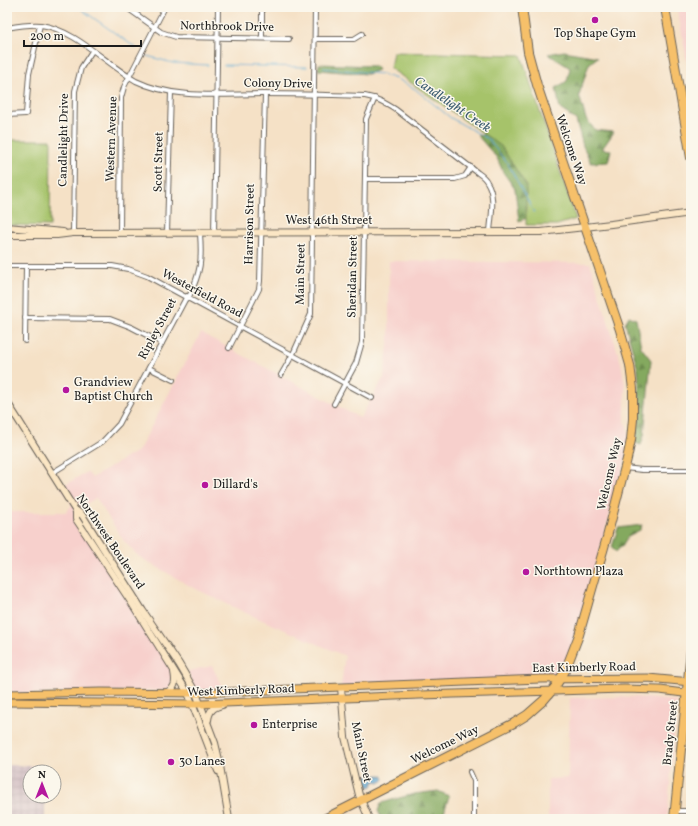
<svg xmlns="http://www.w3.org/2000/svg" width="698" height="826" viewBox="0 0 698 826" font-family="Vollkorn,serif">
<defs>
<pattern id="industrial-grid" width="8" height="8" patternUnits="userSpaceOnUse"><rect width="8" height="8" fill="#d2bec3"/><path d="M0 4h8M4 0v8" fill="none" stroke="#b4a3a7"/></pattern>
<pattern id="forest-firs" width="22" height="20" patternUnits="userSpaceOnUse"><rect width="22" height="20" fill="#84a95e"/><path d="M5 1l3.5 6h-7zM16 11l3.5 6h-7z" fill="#6b894d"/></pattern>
<pattern id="water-waves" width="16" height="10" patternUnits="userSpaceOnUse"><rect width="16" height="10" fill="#5ea8d5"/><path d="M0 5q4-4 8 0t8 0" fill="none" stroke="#4d88ac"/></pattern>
</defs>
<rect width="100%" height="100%" fill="#fbf7ec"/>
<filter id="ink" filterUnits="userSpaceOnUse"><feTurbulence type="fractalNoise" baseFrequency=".025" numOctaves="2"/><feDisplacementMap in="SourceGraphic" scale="8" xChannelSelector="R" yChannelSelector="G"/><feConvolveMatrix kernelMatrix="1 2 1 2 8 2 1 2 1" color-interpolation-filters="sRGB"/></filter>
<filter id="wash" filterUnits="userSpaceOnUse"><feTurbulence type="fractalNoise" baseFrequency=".012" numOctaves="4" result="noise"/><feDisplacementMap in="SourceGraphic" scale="16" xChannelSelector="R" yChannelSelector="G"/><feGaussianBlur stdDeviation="0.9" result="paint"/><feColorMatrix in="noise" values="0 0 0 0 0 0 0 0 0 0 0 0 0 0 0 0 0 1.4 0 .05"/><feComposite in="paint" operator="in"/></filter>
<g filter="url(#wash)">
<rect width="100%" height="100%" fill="#f5e1c6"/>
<g fill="#f7d0cc">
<path d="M677,7H691V83Z"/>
<path d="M389,261L590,263L621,363L625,386V422L631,440L565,671L540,679L341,687L345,656L246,613L190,586L138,556L124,541L96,498L76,510L112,566L175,673L170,690L7,694V512H66L72,505L61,487L87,472L92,478L139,450L201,333L360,418L384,377L389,339Z"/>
<path d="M212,666L225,692L196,693L188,671Z"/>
<path d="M633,697L677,701L667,819H548V779L568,778L570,698Z"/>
</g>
<path fill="url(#industrial-grid)" d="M7,765L45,766V772H30V796H45V819H7Z"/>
<g fill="url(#forest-firs)" stroke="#50623d">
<path d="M564,51L598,57L589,64L579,95L586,119L595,130L614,132L602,149L611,150L608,162L591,163L583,146L576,120L560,109L556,88L567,81L570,68L548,54Z"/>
<path d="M319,64L375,66L378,70L367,74L318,70Z"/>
<path d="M495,133L545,211L519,221L515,189L503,172L497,158L477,135Z"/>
<path d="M629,316L636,319L641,347L651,360L644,435L641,445L635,443L640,413L638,370L625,323Z"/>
<path d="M642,525L640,530L628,536L622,546L616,552L612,547L618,528Z"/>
<path d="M438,791L449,796L442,819H382L378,811L381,803L414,794Z"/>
</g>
<g fill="#a6c36a" stroke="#617043">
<path d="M393,52L521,55L576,219L557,225H526V185L501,146L390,68Z"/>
<path d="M7,140H51L50,226L7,225Z"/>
</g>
<path fill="url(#water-waves)" stroke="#3d6278" d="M382,775L384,779C381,784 378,781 374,781L372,786L369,787L365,784V779L366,776Z"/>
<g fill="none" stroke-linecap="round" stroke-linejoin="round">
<g stroke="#5ea8d5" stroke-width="1">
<path d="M78,7L136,48"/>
<path d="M147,56L173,63L208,65"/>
<path d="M224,65L307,67"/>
<path d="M323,68L382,74L399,80L415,89L451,118L488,139L508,164L534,212"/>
</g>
</g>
</g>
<g filter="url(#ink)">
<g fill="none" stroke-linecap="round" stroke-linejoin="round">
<g stroke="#686158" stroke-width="6">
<g id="street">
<path d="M126,7L161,32L176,37L289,39"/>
<path d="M7,28C18,26 30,24 41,25C76,30 106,64 136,81C175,100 222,94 263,94C297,94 331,95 365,96C377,98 385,103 395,109L478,173C481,175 485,178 487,182C496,196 491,216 490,232"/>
<path d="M262,38V7"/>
<path d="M315,39H354L362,34"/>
<path d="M7,115L26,114L29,74L40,25"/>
<path d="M685,123L691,122"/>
<path d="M365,179H455L465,176L471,167"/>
<path d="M73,233L75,91L81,68L92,51"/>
<path d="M120,233L121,98L124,87L129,77L165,7"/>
<path d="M167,233L171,92"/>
<path d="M214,233L218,7"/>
<path d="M7,266H112L128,269L147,276L372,398"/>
<path d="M189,297C201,271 202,261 200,233"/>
<path d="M25,318L110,319L131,327L162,343"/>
<path d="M25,341L26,266"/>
<path d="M229,348L259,289L260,281L265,94"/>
<path d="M149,368L173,380"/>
<path d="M281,375L293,354L311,314L315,7"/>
<path d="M334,404L356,363L362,342L366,119L375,98"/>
<path d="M625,468L642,470H691"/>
<path d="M52,473L102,442L119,424L187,296"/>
<path d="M470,772L474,781V819"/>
<path d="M675,811H691"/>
</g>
</g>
<g stroke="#686158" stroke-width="8">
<g id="secondary">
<path d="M7,227L63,232"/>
<path d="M7,235H57L73,233L541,232L611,224L691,213"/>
<path d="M7,402L75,510L82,515L143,611L179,664L196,693L215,743L219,760L229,819"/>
<path d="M76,511V519L131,602L188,693L218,771"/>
<path d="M341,687L345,737L359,795L369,819"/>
<path d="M165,693C176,689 176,682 174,672"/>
<path d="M208,720C209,711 213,707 222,705"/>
</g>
</g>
<g stroke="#686158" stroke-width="9">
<g id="primary">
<path d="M7,694L101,692L196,693L540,679L648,678L691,682"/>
<path d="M7,702L201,704L419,695L624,689L660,690L691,694"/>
</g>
</g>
<g stroke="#686158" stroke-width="10">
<g id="highway">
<path d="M665,7L691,158"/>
<path d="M324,819L514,723L527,715L544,700L555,687L565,671L579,635L607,537L627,459L631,440L633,419V389L630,365L620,330L537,85L528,52L522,7"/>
<path d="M674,819L691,650"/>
</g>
</g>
<use href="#street" stroke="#fff" stroke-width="4"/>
<use href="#secondary" stroke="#fbe6c4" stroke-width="6"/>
<use href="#primary" stroke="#f6c06b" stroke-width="7"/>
<use href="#highway" stroke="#f6c06b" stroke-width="8"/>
</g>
</g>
<g fill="#b5179e" stroke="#fbf7ec" stroke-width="1.5">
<circle cx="595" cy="20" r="4"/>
<circle cx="66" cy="390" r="4"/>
<circle cx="205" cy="485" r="4"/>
<circle cx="526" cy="572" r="4"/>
<circle cx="254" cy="725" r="4"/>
<circle cx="171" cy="762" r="4"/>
</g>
<g text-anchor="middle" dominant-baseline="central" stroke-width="3" stroke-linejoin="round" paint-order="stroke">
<g font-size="12" fill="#1c1c1c" stroke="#fbf7ec">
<text transform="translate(227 27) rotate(1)">Northbrook Drive</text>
<text transform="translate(278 84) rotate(1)">Colony Drive</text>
<text transform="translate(112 139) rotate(-88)">Western Avenue</text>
<text transform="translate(64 140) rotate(-89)">Candlelight Drive</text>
<text transform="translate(571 150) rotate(71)">Welcome Way</text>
<text transform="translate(159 162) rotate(-89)">Scott Street</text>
<text x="329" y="221">West 46th Street</text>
<text transform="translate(250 224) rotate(-89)">Harrison Street</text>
<text transform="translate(301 274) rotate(-89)">Main Street</text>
<text transform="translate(353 277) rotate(-89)">Sheridan Street</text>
<text transform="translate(202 294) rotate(28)">Westerfield Road</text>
<text transform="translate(158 329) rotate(-62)">Ripley Street</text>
<text transform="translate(610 474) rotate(-77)">Welcome Way</text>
<text transform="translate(110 542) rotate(56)">Northwest Boulevard</text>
<text transform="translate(584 668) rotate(-1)">East Kimberly Road</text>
<text transform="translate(241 691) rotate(-2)">West Kimberly Road</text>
<text transform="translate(671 733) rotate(-84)">Brady Street</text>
<text transform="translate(445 745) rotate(-26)">Welcome Way</text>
<text transform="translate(361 752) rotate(78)">Main Street</text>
</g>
<g font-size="12" fill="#1c1c1c" stroke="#fbf7ec" text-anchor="start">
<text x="595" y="34" text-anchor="middle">Top Shape Gym</text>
<text x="74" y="383">Grandview<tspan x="74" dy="14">Baptist Church</tspan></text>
<text x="213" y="485">Dillard's</text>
<text x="534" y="572">Northtown Plaza</text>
<text x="262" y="725">Enterprise</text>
<text x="179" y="762">30 Lanes</text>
</g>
<g font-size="13" font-style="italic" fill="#3a5b6f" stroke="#fbf7ec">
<text transform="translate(452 105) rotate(34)">Candlelight Creek</text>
</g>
</g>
<rect width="698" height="826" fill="none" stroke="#fbf7ec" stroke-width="24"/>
<g transform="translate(42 784)"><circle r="19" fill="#fbf7ec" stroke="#a29f99"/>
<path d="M0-3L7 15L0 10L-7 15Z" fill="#b5179e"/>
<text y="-6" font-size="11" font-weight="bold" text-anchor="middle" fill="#1c1c1c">N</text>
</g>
<path d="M24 40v6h117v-6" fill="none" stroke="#1c1c1c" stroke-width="2"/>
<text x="30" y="40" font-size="12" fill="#1c1c1c" stroke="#fbf7ec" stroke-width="3" paint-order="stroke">200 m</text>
</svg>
